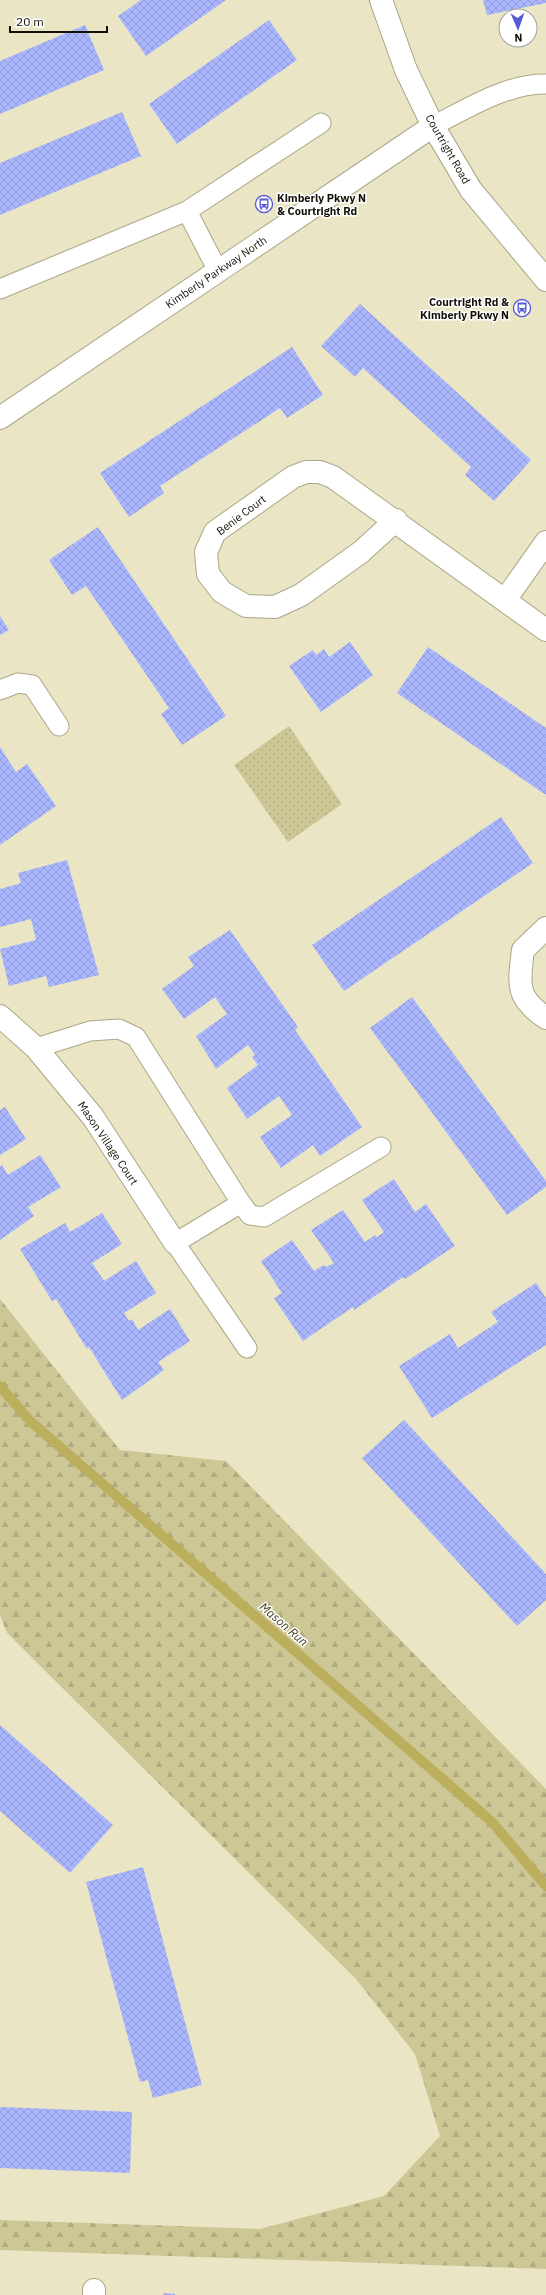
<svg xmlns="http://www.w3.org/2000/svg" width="546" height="2295" viewBox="0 0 546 2295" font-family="'IBM Plex Sans',sans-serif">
<defs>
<pattern id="green-dots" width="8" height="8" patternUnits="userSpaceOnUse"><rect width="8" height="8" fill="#cdc795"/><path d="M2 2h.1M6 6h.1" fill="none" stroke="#afaa7f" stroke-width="1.8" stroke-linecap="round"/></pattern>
<pattern id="forest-firs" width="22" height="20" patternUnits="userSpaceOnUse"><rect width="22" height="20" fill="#cdc795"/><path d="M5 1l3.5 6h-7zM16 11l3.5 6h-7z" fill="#afaa7f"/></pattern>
<pattern id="building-cross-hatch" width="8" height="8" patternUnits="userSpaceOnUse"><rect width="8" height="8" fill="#aab6fe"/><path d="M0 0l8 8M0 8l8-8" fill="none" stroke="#919bd8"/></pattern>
</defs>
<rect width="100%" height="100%" fill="#eae6c5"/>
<path fill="url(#green-dots)" d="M289,726L342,804L288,842L234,765Z"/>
<path fill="url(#forest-firs)" d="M0,1299L120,1450L226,1461L546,1789V2269L0,2250V2220L260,2229L384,2196L440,2136L415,2054L356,1979L7,1633L0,1615Z"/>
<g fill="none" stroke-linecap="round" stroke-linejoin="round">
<path stroke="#bbaf5e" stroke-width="10" d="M0,1386L29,1420L492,1822L546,1886"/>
</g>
<g fill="url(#building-cross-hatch)">
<path d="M141,0H226L146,56L118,16Z"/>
<path d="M483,0H546V3L487,15Z"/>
<path d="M269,20L297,60L177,144L149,104Z"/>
<path d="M85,25L104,70L0,114V61Z"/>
<path d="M122,112L141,156L0,215V163Z"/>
<path d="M360,304L531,460L494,501L465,475L471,467L363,368L355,377L321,346Z"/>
<path d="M292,347L323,395L287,418L280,408L160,486L164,493L129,517L100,473Z"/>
<path d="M98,527L226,716L182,745L161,714L169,708L86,586L72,595L49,560Z"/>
<path d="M0,616L9,630L0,635Z"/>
<path d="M350,642L373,675L321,712L289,666L313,650L316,655L324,649L329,657Z"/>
<path d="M428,647L546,728V795L397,693Z"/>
<path d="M0,747L16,772L27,764L56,806L0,845Z"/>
<path d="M501,817L533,863L344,991L312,945Z"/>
<path d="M67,860L99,975L49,987L46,976L9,986L0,949L36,940L31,919L0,927V889L21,883L18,873Z"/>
<path d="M230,930L298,1027L295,1030L362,1127L320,1156L313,1145L281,1168L260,1137L292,1115L279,1096L247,1119L227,1088L258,1065L252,1057L255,1055L248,1045L216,1069L196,1036L227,1014L215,997L184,1019L162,989L194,966L188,957Z"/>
<path d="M412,997L546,1181V1187L507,1215L370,1028Z"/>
<path d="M5,1107L26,1139L0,1155V1110Z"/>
<path d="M40,1155L61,1187L28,1207L34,1216L0,1240V1167L2,1165L8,1175Z"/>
<path d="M394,1179L415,1212L426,1204L455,1246L405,1279L403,1277L354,1310L353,1307L303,1341L274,1298L282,1293L261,1261L292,1240L314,1271L324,1265L326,1267L334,1263L311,1230L343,1210L365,1242L375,1235L377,1237L384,1232L362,1200Z"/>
<path d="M102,1213L122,1244L92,1263L104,1281L136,1261L156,1293L124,1313L129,1321L132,1319L138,1330L170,1309L190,1341L158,1362L164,1370L122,1400L89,1347L87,1349L56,1299L52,1301L20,1249L65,1223L70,1232Z"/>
<path d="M536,1283L546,1298V1345L432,1418L399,1366L450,1334L458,1348L498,1322L491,1312Z"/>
<path d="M404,1420L546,1574V1600L517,1626L362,1458Z"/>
<path d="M0,1725L113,1825L70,1873L0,1811Z"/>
<path d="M143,1867L202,2085L153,2098L148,2080L140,2082L86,1882Z"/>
<path d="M0,2107L132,2112L130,2173L0,2168Z"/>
<path d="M163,2293L175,2294V2295H163Z"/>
</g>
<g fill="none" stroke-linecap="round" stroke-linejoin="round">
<g stroke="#aaa687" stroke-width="21">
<g id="service">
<path d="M433,126C466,109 508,83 546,84"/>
<path d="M187,211L321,123"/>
<path d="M0,289L187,211L218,271"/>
<path d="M0,690L18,683L32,685L59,726"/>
<path d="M36,1048L90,1031L119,1029L136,1037L241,1203"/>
<path d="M247,1348L175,1243L241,1203L250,1215L264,1217L381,1147"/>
</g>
</g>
<g stroke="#aaa687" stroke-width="24">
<g id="minor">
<path d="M396,520L361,552L301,595L275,607L246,606L222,592L208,574L206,552L215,532L293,477L306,472H320L333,477L546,630"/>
<path d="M505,600L546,542"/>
<path d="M546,928L523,950C519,984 515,997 546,1018"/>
<path d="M0,1016L36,1048L93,1117L175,1243"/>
<path d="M94,2295V2290"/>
</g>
</g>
<g stroke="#aaa687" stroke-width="24">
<g id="tertiary">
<path d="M381,0L406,70L433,126L471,190L546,280"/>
<path d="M0,418L433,126"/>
</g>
</g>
<use href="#service" stroke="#fff" stroke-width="19"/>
<use href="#minor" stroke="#fff" stroke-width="22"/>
<use href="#tertiary" stroke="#fff" stroke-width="22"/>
</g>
<defs>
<g id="bus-ring" transform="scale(0.9)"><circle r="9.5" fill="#fff" stroke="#575bd3" stroke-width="1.5"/><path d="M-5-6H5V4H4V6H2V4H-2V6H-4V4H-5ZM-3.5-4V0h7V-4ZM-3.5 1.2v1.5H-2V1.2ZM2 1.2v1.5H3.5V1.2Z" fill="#575bd3"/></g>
</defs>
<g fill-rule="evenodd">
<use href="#bus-ring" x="264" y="204"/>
<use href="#bus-ring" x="522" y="308"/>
</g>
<g text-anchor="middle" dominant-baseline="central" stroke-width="3" stroke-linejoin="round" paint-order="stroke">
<g font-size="11" fill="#131106" stroke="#fff">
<text transform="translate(448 149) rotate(60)">Courtright Road</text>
<text transform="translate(216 272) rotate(-34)">Kimberly Parkway North</text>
<text transform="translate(241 515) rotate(-37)">Benie Court</text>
<text transform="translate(108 1143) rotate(56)">Mason Village Court</text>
</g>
<g font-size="11" font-weight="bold" fill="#131106" stroke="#fff" text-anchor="start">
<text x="277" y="198">Kimberly Pkwy N<tspan x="277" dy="13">&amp; Courtright Rd</tspan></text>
<text x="509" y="302" text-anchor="end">Courtright Rd &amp;<tspan x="509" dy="13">Kimberly Pkwy N</tspan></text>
</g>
<g font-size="12" font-style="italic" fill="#46411e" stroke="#fff">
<text transform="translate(284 1624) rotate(41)">Mason Run</text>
</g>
</g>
<g transform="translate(518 28) rotate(178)"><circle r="19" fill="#ffffff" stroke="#a1a09b"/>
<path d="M0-3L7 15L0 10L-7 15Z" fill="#575bd3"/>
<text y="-6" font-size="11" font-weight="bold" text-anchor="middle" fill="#131106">N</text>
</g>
<path d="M10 26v6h97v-6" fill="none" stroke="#131106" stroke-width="2"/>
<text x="16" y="26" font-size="12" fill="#131106" stroke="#ffffff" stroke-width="3" paint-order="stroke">20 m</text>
</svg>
